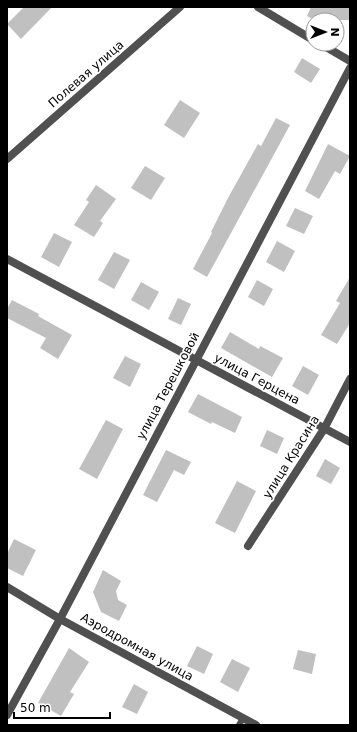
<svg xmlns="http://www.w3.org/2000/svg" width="357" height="732" viewBox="0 0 357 732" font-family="'DejaVu Sans',sans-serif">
<rect width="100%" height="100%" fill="#fff"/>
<g fill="#c0c0c0">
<path d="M24,7H52L21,39L7,24Z"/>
<path d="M311,7H350V20H314L307,16Z"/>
<path d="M302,58L320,69L311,83L294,72Z"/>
<path d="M180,100L200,113L184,138L164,125Z"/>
<path d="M276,118L290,125L207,277L193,269L212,233L211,232L228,198L258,144L261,146Z"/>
<path d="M328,144L350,156L340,174L335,171L319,199L305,191Z"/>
<path d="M145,166L165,178L151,200L131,188Z"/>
<path d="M96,185L116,199L100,221L103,223L94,237L74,225L89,202L86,200Z"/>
<path d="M295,208L313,216L304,234L286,226Z"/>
<path d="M54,233L72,242L59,267L41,257Z"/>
<path d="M277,241L295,251L284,272L266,262Z"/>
<path d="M114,252L130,260L114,289L98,280Z"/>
<path d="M350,277V323L337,344L321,335L340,303L336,301Z"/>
<path d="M257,280L273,289L264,306L248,297Z"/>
<path d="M141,282L159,292L149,310L131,300Z"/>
<path d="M178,298L191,304L181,325L168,319Z"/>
<path d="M12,300L39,314L38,316L72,335L58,359L40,348L46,338L7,318V309Z"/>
<path d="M230,332L259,349L260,346L283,358L272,377L221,348Z"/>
<path d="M125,356L141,364L130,387L113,378Z"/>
<path d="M303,366L319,375L308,395L292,386Z"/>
<path d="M198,394L242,417L235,433L212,422L211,424L188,412Z"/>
<path d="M106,420L123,429L97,479L79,469Z"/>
<path d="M267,430L284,438L277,454L260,446Z"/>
<path d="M166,450L191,462L184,475L174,470L157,502L143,495Z"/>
<path d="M325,459L340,468L331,484L316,476Z"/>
<path d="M237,481L256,491L235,533L215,523Z"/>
<path d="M14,539L36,550L23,576L7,568V554Z"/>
<path d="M103,570L121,581L116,591L118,600L127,605L119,621L101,612L93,592Z"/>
<path d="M197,646L213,654L204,674L187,666Z"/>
<path d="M69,648L89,662L70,692L74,694L61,716L38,703Z"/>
<path d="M298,650L316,654L312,674L293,669Z"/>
<path d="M232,659L250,668L238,692L220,682Z"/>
<path d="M134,684L148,692L137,714L122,707Z"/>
</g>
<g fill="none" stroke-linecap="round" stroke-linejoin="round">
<path stroke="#505050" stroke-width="6" d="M239,725L243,718"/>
<g stroke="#505050" stroke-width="8">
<path d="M258,7L313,40"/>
<path d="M321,44L350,61"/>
<path d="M7,159L180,7"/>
<path d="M7,259L350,442"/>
<path d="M248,546L324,429L350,379"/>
<path d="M7,587L60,619L256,725"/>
<path d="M7,715L60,619L350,68"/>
</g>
</g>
<g text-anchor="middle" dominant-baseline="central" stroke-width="3.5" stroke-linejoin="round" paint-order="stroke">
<g font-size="12" fill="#000" stroke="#fff">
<text transform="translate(86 74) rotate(-41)">Полевая улица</text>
<text transform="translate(257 379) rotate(28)">улица Герцена</text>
<text transform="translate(168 386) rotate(-62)">улица Терешковой</text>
<text transform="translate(291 457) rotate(-58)">улица Красина</text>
<text transform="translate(137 647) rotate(29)">Аэродромная улица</text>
</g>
</g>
<rect width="357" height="732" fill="none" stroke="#000000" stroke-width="16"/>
<g transform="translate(325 32) rotate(90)"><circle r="19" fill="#ffffff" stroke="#999999"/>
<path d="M0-3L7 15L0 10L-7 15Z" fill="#000000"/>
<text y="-6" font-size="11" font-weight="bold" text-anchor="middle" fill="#000000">N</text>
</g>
<path d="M14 712v6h96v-6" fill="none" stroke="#000000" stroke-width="2"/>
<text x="20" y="712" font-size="12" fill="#000000" stroke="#ffffff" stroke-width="3" paint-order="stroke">50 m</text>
</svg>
